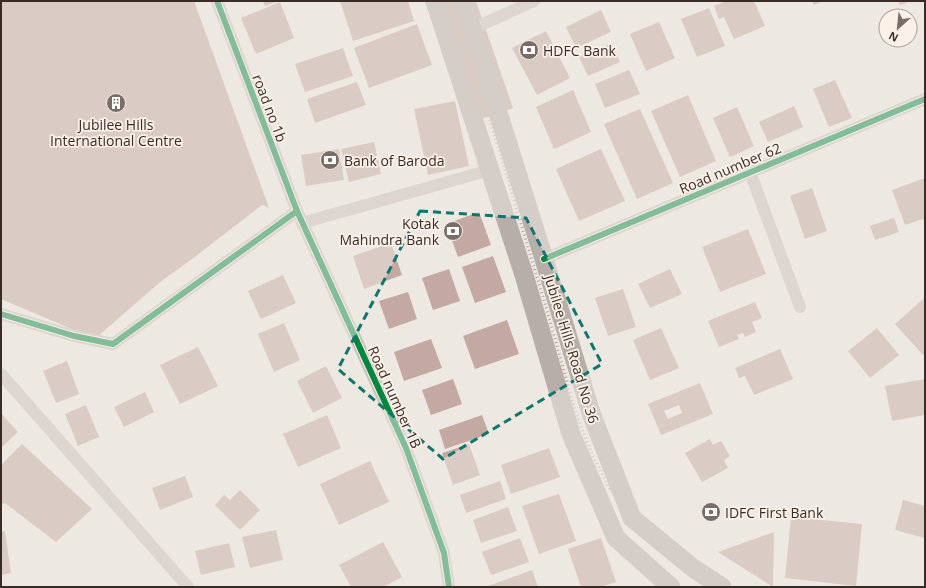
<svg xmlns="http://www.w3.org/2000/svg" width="926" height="588" viewBox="0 0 926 588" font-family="'Open Sans',sans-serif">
<rect width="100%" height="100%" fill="#eee8e2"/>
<g fill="#c4a9a2" fill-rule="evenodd">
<path d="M1,1H194L269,208L262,205L196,256L159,283L97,337L74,330L1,299Z"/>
<path d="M263,1H279L265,6Z"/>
<path d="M340,1H408L414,21L353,41Z"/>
<path d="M425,1H476L513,108L466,124Z"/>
<path d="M726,1H754L765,26L734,39L724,17L719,19L714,6Z"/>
<path d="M812,1H823L814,5Z"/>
<path d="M898,1H911L900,5Z"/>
<path d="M280,2L294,38L256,54L241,18Z"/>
<path d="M709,8L725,46L697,57L681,19Z"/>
<path d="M601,10L611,32L576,48L566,27Z"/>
<path d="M659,22L675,58L646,71L630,34Z"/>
<path d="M417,24L432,65L369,88L354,48Z"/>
<path d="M546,31L570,78L537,95L512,48Z"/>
<path d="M612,43L620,62L588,76L579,57Z"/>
<path d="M343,48L353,76L305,92L295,64Z"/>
<path d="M629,70L640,94L605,108L595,84Z"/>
<path d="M835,80L852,118L829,127L813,89Z"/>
<path d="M357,82L366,105L315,123L307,99Z"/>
<path d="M573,90L591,132L554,149L536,107Z"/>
<path d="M688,95L716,161L680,177L651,111Z"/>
<path d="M455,101L469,166L428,175L414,109Z"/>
<path d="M794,106L803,127L768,142L759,122Z"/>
<path d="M737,107L754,146L730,157L713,118Z"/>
<path d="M640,109L673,183L637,199L604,124Z"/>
<path d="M374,142L381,174L349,182L341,149Z"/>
<path d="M339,149L344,180L306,186L301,155Z"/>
<path d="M601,149L625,201L579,221L556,169Z"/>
<path d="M925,178V223L923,219L905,225L892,190Z"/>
<path d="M812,188L827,231L805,239L790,196Z"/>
<path d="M479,212L491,245L458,257L446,224Z"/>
<path d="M894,218L899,232L875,240L870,226Z"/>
<path d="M748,229L766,274L720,292L702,247Z"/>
<path d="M391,243L402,275L364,289L353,256Z"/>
<path d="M493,256L506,292L475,303L462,267Z"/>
<path d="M449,269L460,301L433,310L422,278Z"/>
<path d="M670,269L682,294L650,308L638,284Z"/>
<path d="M283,275L296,303L261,319L248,291Z"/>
<path d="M623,289L636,327L608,336L595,298Z"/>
<path d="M408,292L417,319L389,329L379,301Z"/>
<path d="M923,299L925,302V353L923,355L895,324Z"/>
<path d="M755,302L762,318L752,322L756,332L745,337L743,333L737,335L739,339L719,347L708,321Z"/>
<path d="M507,320L519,354L475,369L463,336Z"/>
<path d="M284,323L300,360L274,372L258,334Z"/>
<path d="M661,328L679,368L650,380L633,340Z"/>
<path d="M877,328L899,355L870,378L848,351Z"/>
<path d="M431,339L442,368L404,381L394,352Z"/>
<path d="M198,347L218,386L180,404L160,365Z"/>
<path d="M780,349L793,379L754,395L745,376L739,378L735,368Z"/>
<path d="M67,361L79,394L56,403L43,371Z"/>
<path d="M326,366L342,398L313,413L297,381Z"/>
<path d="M453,379L462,404L431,415L422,390Z"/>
<path d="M925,379V415L892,421L885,386Z"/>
<path d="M700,383L713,414L661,435L648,404ZM679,405L682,413L668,419L664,411Z"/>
<path d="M145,392L154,412L124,427L114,407Z"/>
<path d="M86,405L99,437L78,446L65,414Z"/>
<path d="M1,413L18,432L1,448Z"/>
<path d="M327,415L341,448L298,467L283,434Z"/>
<path d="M482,415L489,434L445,449L439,430Z"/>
<path d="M710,439L713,445L721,441L730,456L724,460L728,468L702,482L685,453Z"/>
<path d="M22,444L92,509L56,542L5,503L1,504V465Z"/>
<path d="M469,444L480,475L453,485L442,453Z"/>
<path d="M549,448L560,477L511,494L501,465Z"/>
<path d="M370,461L389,502L339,525L320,484Z"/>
<path d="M185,476L193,497L160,510L152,488Z"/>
<path d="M500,481L506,499L466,513L460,495Z"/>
<path d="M240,490L260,510L240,530L215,505L224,495L230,500Z"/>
<path d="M559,494L576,541L539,554L522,506Z"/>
<path d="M903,500L925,506V538L895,530Z"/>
<path d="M508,507L517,531L481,543L473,520Z"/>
<path d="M791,517L862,524L856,586L785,578Z"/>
<path d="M276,530L283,560L250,568L242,537Z"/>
<path d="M5,531L11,573L1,575V532Z"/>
<path d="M774,532L773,587L718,552Z"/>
<path d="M520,538L529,562L491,575L482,552Z"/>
<path d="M601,538L616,582L601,587H581L568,549Z"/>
<path d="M383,542L402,577L383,587H351L339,565Z"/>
<path d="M229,543L235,567L201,575L195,551Z"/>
<path d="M532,570L538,587H485Z"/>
</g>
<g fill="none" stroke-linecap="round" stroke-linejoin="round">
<g stroke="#c8bfba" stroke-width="12">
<path d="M217,1L297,211L406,448L444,553L449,587"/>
<path d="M472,29L534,1"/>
<path d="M750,172L800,307"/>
<path d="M302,223L490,170"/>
<path d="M544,259L925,99"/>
<path d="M1,314L74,336L113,344L297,211"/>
<path d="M1,374L188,587"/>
</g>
<g stroke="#b7aea9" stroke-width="19">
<path d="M435,1L524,275L571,434L616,538L671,587"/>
<path d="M463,1L544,259L592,416L632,518L693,568L722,587"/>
</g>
<g stroke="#afa8a5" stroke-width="3" stroke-dasharray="1 3" stroke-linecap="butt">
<path d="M454,1L546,307L575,410L591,452L609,488L635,523L657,548L688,572L711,587"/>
<path d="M463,1L555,304L584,407L599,449L617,483L642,517L664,541L693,565L722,583L731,587"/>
</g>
<g stroke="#fbf1e9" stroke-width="8">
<g id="cycleway">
<path d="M217,1L297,211L406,448L444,553L449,587"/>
<path d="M544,259L925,99"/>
<path d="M1,314L74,336L113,344L297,211"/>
</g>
</g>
<use href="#cycleway" stroke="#00873e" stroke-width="6"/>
</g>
<path d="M0 0H926V588H0ZM420,211L526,218L602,364L443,459L338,369Z" fill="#eee8e2" fill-opacity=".55" fill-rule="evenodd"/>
<path fill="none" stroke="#0f766e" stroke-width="3" stroke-dasharray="8 5" stroke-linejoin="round" d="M420,211L526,218L602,364L443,459L338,369Z"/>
<defs>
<g id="bank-disc" transform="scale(1)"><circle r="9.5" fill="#786e69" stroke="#fbf1e9"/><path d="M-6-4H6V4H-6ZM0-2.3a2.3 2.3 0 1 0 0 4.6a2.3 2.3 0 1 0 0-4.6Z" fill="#fff"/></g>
<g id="building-disc" transform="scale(1)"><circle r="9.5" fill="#786e69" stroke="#fbf1e9"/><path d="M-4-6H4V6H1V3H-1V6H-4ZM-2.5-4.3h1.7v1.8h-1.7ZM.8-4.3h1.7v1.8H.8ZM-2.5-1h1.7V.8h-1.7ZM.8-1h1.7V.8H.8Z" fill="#fff"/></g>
</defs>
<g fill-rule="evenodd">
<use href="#bank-disc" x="529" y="50"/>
<use href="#building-disc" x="116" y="103"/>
<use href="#bank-disc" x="330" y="160"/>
<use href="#bank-disc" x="453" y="231"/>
<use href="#bank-disc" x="711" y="512"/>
</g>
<g text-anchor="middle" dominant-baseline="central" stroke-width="3.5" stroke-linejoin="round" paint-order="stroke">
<g font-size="14" fill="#392c28" stroke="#fbf1e9" text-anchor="start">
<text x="543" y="50">HDFC Bank</text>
<text x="116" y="124" text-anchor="middle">Jubilee Hills<tspan x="116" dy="16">International Centre</tspan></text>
<text x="344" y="160">Bank of Baroda</text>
<text x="439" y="223" text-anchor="end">Kotak<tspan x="439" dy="16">Mahindra Bank</tspan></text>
<text x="725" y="512">IDFC First Bank</text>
</g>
<g font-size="14" fill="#392c28" stroke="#fbf1e9">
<text transform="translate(270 108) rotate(69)">road no 1b</text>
<text transform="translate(730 168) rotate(-23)">Road number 62</text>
<text transform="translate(572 349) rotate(73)">Jubilee Hills Road No 36</text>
<text transform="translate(395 397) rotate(66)">Road number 1B</text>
</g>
</g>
<rect width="926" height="588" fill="none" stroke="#392c28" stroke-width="4"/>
<g transform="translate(898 28) rotate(207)"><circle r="19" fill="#fbf1e9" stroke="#ada29c"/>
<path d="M0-3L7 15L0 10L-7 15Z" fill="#786e69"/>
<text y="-6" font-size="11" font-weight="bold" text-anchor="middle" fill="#392c28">N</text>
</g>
</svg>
